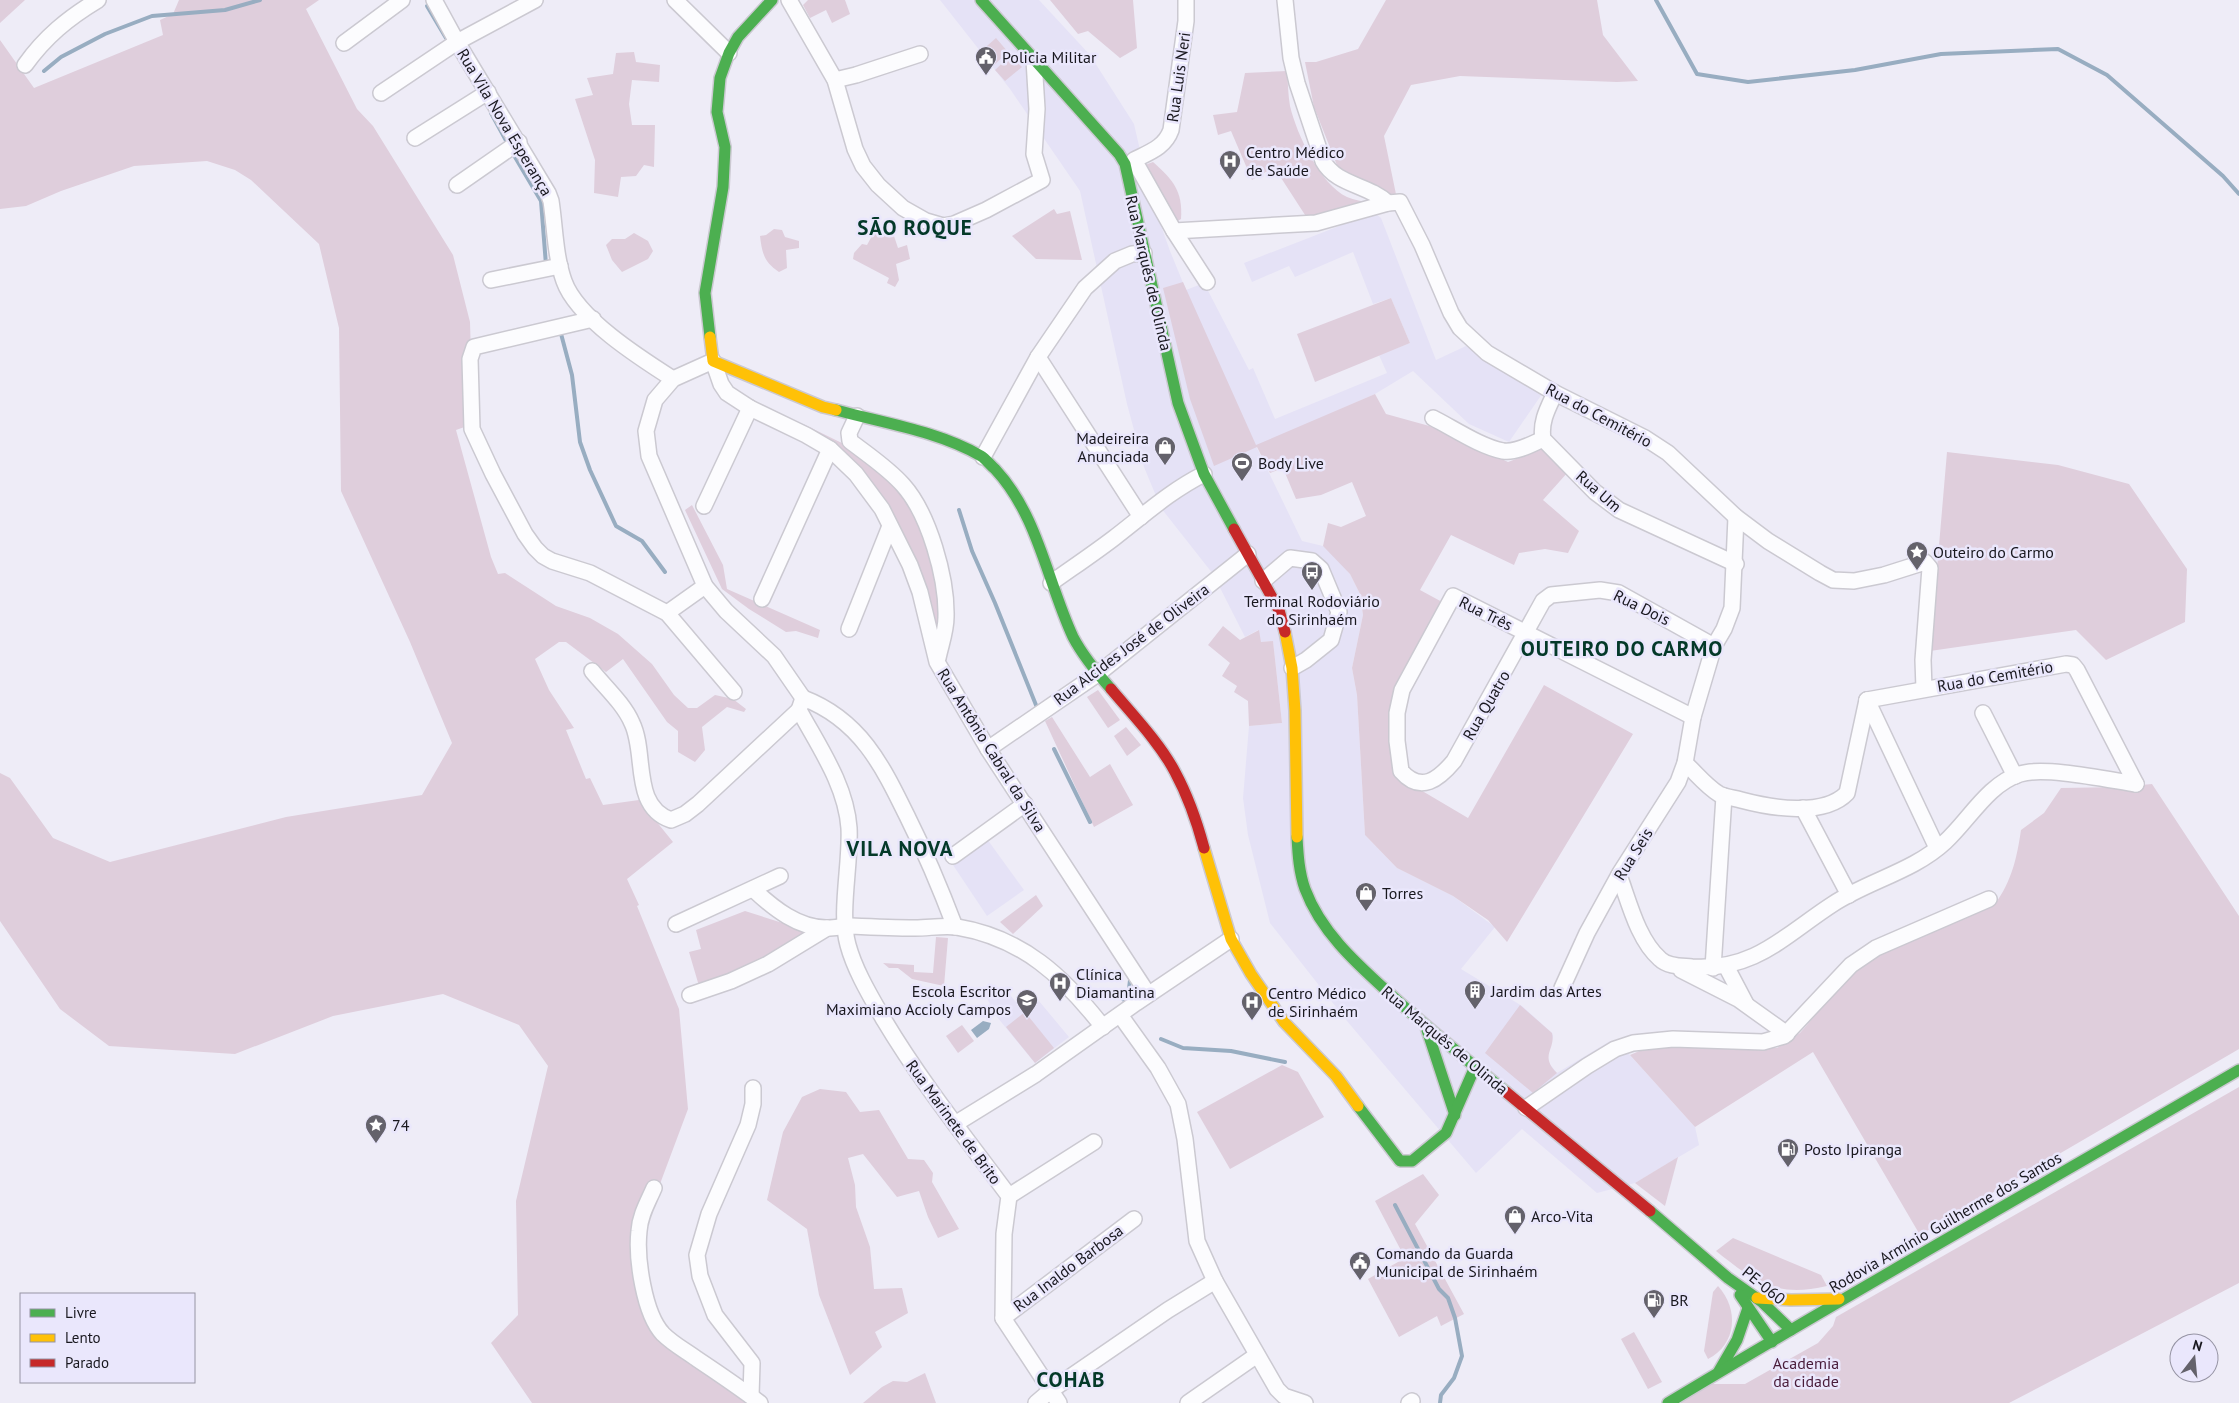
<svg xmlns="http://www.w3.org/2000/svg" width="2239" height="1403" viewBox="0 0 2239 1403" font-family="'PT Sans',sans-serif">
<rect width="100%" height="100%" fill="#eeecf7"/>
<g fill="#e5e2f6">
<path d="M940,0H1039L1090,55L1134,124L1151,198L1170,251L1186,290L1204,283L1249,370L1253,368L1275,419L1387,373L1379,355L1410,343L1391,298L1373,304L1353,252L1295,277L1289,266L1252,282L1244,263L1370,214L1375,213L1381,218L1436,360L1466,346L1505,373L1542,394L1509,442L1469,424L1413,371L1375,394L1256,446L1302,541L1323,546L1338,559L1350,574L1360,594L1363,615L1352,668L1357,695L1365,835L1397,868L1453,896L1495,927L1461,969L1522,1006L1552,1033L1553,1036L1548,1055V1062L1557,1073L1610,1041L1630,1055L1695,1127L1699,1145L1635,1183L1597,1193L1522,1129L1476,1173L1347,1021L1270,923L1248,835L1243,798L1249,726L1282,723L1273,641L1261,642L1258,630L1245,637L1213,574L1161,508L1144,467L1127,404L1080,191L1010,89Z"/>
<path d="M987,839L1024,890L987,916L951,862Z"/>
<path d="M989,985L1004,992L1006,990L1025,1013L1039,1001L1069,1037L1035,1063L988,1006L990,1004L985,995Z"/>
</g>
<g fill="#dfcedc">
<path d="M0,0H25L0,23Z"/>
<path d="M179,0H319L306,9L357,109L373,126L453,255L470,322L473,424L456,430L491,557L498,574L505,573L556,606L590,618L618,634L652,664L674,695L688,708H697L715,695L733,699L746,709L744,712L727,707L702,727L705,750L695,762L678,752V731L667,722L623,659L606,672L566,642H559L535,659L549,690L574,728L566,730L586,779L590,778L603,805L639,800L673,842L627,879L639,905L637,906L679,1009L688,1109L642,1232L648,1311L751,1403H532L491,1343L518,1315L516,1201L548,1066L519,1025L443,994L333,1016L235,1054L109,1046L60,1009L0,921V773L10,778L53,838L110,862L286,817L422,795L452,743L410,642L341,491L339,328L319,244L251,180L235,170L207,161L134,166L61,191L26,206L0,209V40L34,88L163,35L160,20L173,14Z"/>
<path d="M808,0H845L850,14L832,23L826,10L810,18L803,5Z"/>
<path d="M1050,0H1133L1137,48L1120,58L1088,31L1078,34Z"/>
<path d="M1386,0H1597L1603,35L1638,81L1617,82L1460,76L1411,85L1384,136L1398,204L1342,178L1314,107L1305,62H1316L1358,49Z"/>
<path d="M996,38L1008,52L992,67L979,53Z"/>
<path d="M634,52L636,62L660,65L659,82L632,80L629,104L632,125H655L654,167L644,165L636,176L621,177L618,197L594,193L595,160L575,99L593,95L587,78L613,74L616,53Z"/>
<path d="M1011,55L1022,67L1005,81L995,70Z"/>
<path d="M1287,71C1288,83 1288,95 1290,106C1297,135 1320,184 1347,197C1354,200 1363,201 1370,203L1307,218L1274,167L1252,180L1231,131L1218,135L1213,115L1237,112L1245,73Z"/>
<path d="M1153,162C1173,180 1183,191 1181,219L1176,222L1142,166Z"/>
<path d="M1054,209L1057,214L1070,211L1082,260L1036,259L1012,236Z"/>
<path d="M774,229L782,230L785,237L799,241V248L786,250L787,268L779,272C764,262 762,253 760,236L766,235Z"/>
<path d="M878,232L893,233L898,248L907,245L910,259L896,264L899,280L895,287L887,283L889,278L853,259L854,253L862,244L867,245L873,234Z"/>
<path d="M634,233L648,241L653,251L648,259L622,272L612,260L606,245L612,239H625Z"/>
<path d="M1183,282L1256,445L1375,394L1386,414L1433,427L1508,462L1545,448L1568,472L1543,500L1579,531L1568,553L1545,549L1519,553L1514,565L1451,535L1420,590L1444,603L1398,687L1402,779L1468,818L1544,685L1633,734L1507,942L1488,920L1453,896L1397,868L1365,835L1357,695L1352,668L1363,615L1360,594L1350,574L1323,546L1328,523L1341,527L1366,516L1352,482L1321,495L1296,499L1283,468L1270,473L1257,447L1214,466L1190,399L1163,288Z"/>
<path d="M1391,298L1410,343L1315,382L1297,334Z"/>
<path d="M803,424L848,446L903,491L933,557L941,617L936,638L886,510L802,427Z"/>
<path d="M1947,452L2058,465L2129,484L2187,569L2185,622L2106,660L2076,630L1930,651Z"/>
<path d="M692,505L723,565L727,589L820,630L818,638L796,631L786,632L749,609L722,589L685,510Z"/>
<path d="M1223,626L1240,640L1259,630L1261,642L1273,641L1282,723L1249,726L1248,701L1234,692L1237,686L1222,676L1230,663L1208,645Z"/>
<path d="M1098,690L1120,720L1108,728L1087,697Z"/>
<path d="M1052,717L1090,777L1110,764L1133,805L1094,827L1045,721Z"/>
<path d="M1126,727L1141,745L1127,756L1114,736Z"/>
<path d="M2152,784L2239,916V1049L1920,1235L1813,1052L1695,1127L1630,1055L1651,1046L1777,1048L1800,1033L1836,991L1872,957L1995,904C2012,881 2017,857 2021,830L2044,813L2061,788L2120,787Z"/>
<path d="M1036,895L1043,906L1013,934L1000,922Z"/>
<path d="M745,911L814,933L740,975L699,986L689,952L701,949L696,930Z"/>
<path d="M936,937L948,938L944,986L912,979L898,968H889L883,963L914,965V972L933,973Z"/>
<path d="M1520,1005L1552,1033C1556,1050 1539,1055 1557,1073L1533,1093L1485,1053Z"/>
<path d="M1025,1012L1054,1048L1035,1063L1006,1027Z"/>
<path d="M962,1025L974,1041L958,1053L946,1036Z"/>
<path d="M1282,1065L1298,1072L1324,1117L1230,1169L1197,1112Z"/>
<path d="M2239,1087V1283L2009,1403H1674L1706,1384H1745L1818,1343L1833,1326L1836,1317Z"/>
<path d="M820,1089L846,1092L860,1112L879,1110L908,1159L924,1160L933,1173L932,1182L959,1229L938,1238L928,1217L919,1191L897,1197L863,1154L848,1158L855,1185L856,1207L870,1247L874,1289L902,1288L908,1313L875,1332L882,1347L850,1375L819,1295L807,1229L767,1200L783,1132L802,1097Z"/>
<path d="M1678,1157L1665,1206L1635,1183Z"/>
<path d="M1423,1174L1439,1195L1415,1224L1464,1314L1441,1326L1437,1316L1399,1337L1368,1279L1405,1258L1375,1201Z"/>
<path d="M1733,1238L1821,1275L1827,1286C1776,1298 1755,1282 1716,1251Z"/>
<path d="M1718,1286C1739,1309 1737,1344 1708,1359L1704,1351L1713,1292Z"/>
<path d="M1634,1332L1662,1382L1648,1389L1621,1339Z"/>
<path d="M925,1373L936,1403H863L882,1387L893,1381L907,1382Z"/>
</g>
<path fill="#98adc1" d="M983,1021L991,1023L989,1029L977,1038L971,1030Z"/>
<g fill="none" stroke-linecap="round" stroke-linejoin="round">
<g stroke="#98adc1" stroke-width="4">
<path d="M1656,0L1697,74L1748,82L1855,70L1941,54L2058,49L2107,75L2223,176L2239,194"/>
<path d="M427,6L446,38"/>
<path d="M44,71L61,57L105,34L152,16L225,10L260,0"/>
<path d="M491,113L509,146"/>
<path d="M512,152L541,201L546,265"/>
<path d="M560,330L572,375L580,442L590,470L616,526L642,541L665,572"/>
<path d="M959,510L972,551L995,603L1038,710"/>
<path d="M1054,749L1090,822"/>
<path d="M1119,995L1125,1001L1128,998L1130,980"/>
<path d="M1161,1039L1183,1048L1231,1051L1285,1062"/>
<path d="M1395,1205L1439,1289L1448,1298L1455,1318L1462,1356L1454,1378L1441,1395L1440,1403"/>
</g>
<g stroke="#cbc9d1" stroke-width="18">
<g id="street">
<path d="M434,0L457,42L548,193L551,201C555,227 555,256 564,281C577,318 640,358 673,379"/>
<path d="M675,0L729,53"/>
<path d="M789,0L835,80L855,149L863,166L878,185L903,208L926,221L943,226L954,224L986,210L1042,180L1034,154L1037,109L1034,60"/>
<path d="M1186,0V21L1171,130C1165,147 1150,152 1134,160L1174,231L1207,282"/>
<path d="M1285,0L1291,58L1297,83L1323,161C1337,186 1368,184 1388,203"/>
<path d="M344,43L402,0"/>
<path d="M25,65C45,37 68,18 98,0"/>
<path d="M835,80L856,75L920,54"/>
<path d="M381,93L457,42L535,0"/>
<path d="M415,138L488,92"/>
<path d="M457,185L519,142"/>
<path d="M1174,231L1316,223L1388,203L1400,202L1422,245L1451,313L1460,328L1487,353L1555,393L1645,438L1668,453L1736,517L1768,541L1820,573L1833,580L1854,581L1884,575L1925,562L1930,568L1923,660L1924,689"/>
<path d="M491,280L560,266"/>
<path d="M593,319L474,347L470,359L472,429L493,474L525,534L535,548L543,556L552,561L590,573L667,613L734,692"/>
<path d="M1038,357L1141,517"/>
<path d="M1555,393C1548,408 1540,422 1543,439L1595,492L1619,510L1736,564"/>
<path d="M857,416L849,433L850,441C868,455 888,468 903,485C929,514 947,578 946,617C946,631 941,644 938,658"/>
<path d="M1433,418C1453,428 1481,447 1503,451C1516,453 1532,444 1543,439"/>
<path d="M983,457L1038,357L1085,288L1115,261L1132,254L1144,253"/>
<path d="M704,506L750,408"/>
<path d="M1263,581L1290,558L1312,561L1321,569L1339,612L1331,640L1306,660L1292,668"/>
<path d="M1051,583C1072,568 1093,554 1114,538C1144,515 1170,491 1204,474"/>
<path d="M762,599L830,449"/>
<path d="M667,613L705,586"/>
<path d="M849,629L890,526"/>
<path d="M592,671C605,687 624,704 632,723C647,754 631,806 671,820L685,814L698,804L799,710"/>
<path d="M803,698L774,656L726,611L705,586L649,456L646,431L655,400L673,379L713,361L721,384L727,393L750,408L806,435L830,449L856,474L882,509L910,565L920,592L937,662L988,749L1148,994"/>
<path d="M803,698L799,710C819,747 846,785 849,828C851,862 839,914 848,945C855,971 871,997 884,1020C921,1082 966,1138 1009,1196L1004,1234L1003,1318L1059,1403"/>
<path d="M803,698C861,720 883,767 908,818C926,854 941,890 955,927"/>
<path d="M1867,700L2066,664L2073,665L2077,670L2136,784"/>
<path d="M1867,700L1937,848"/>
<path d="M1983,713L2015,776"/>
<path d="M1693,717L1453,596L1402,690L1397,713V741L1401,771C1421,794 1439,779 1454,761L1543,601L1551,595L1600,590L1619,593L1714,646"/>
<path d="M988,749L1099,673L1248,554"/>
<path d="M1685,763C1696,773 1706,786 1719,794C1725,797 1734,798 1741,800C1771,808 1824,817 1847,793L1867,700"/>
<path d="M1803,808L1849,895"/>
<path d="M953,856L1025,804"/>
<path d="M1619,875C1629,902 1638,940 1660,959C1668,967 1682,966 1692,967C1755,971 1785,935 1833,904C1868,881 1914,871 1945,842C1969,820 1988,784 2020,774C2044,766 2109,780 2136,784"/>
<path d="M753,889C773,908 799,929 828,928C836,928 843,926 851,926C872,927 894,928 915,928C929,928 944,925 957,927C1023,938 1064,977 1103,1027"/>
<path d="M676,924L780,876"/>
<path d="M1726,966L1746,1004"/>
<path d="M1713,968L1724,796"/>
<path d="M1681,970L1738,999L1787,1034"/>
<path d="M1562,988L1587,933L1620,873L1678,782L1685,763L1693,717L1714,646L1724,629L1732,608L1736,517"/>
<path d="M690,995L731,981L768,964L827,928"/>
<path d="M1120,1015L1158,1068L1178,1104L1185,1139L1197,1241L1215,1281L1277,1389L1284,1396L1305,1403"/>
<path d="M1526,1108L1587,1066L1615,1049L1633,1043L1673,1039L1763,1042L1784,1036L1851,965L1876,948L1989,899"/>
<path d="M955,1124L1036,1074L1136,1003L1231,939"/>
<path d="M654,1188C648,1202 640,1215 639,1231C636,1258 644,1314 663,1334C673,1344 686,1351 697,1359C718,1373 740,1388 760,1403"/>
<path d="M1009,1196L1094,1142"/>
<path d="M1003,1318L1134,1219"/>
<path d="M751,1396L752,1363L715,1315L700,1276L697,1255L709,1214L748,1125L753,1104V1088"/>
<path d="M1036,1403L1050,1391L1168,1310L1215,1281"/>
<path d="M1188,1403L1257,1355"/>
<path d="M1409,1403L1412,1401"/>
</g>
</g>
<g stroke="#cbc9d1" stroke-width="14">
<g id="fast">
<path d="M981,0L1119,154L1125,164L1178,403L1204,474L1234,529"/>
<path d="M710,337L705,293L723,187L725,147L717,112L720,78L729,53L738,37L772,0"/>
<path d="M836,410C883,423 938,431 981,456C986,459 990,465 995,469C1038,515 1047,581 1073,637C1083,656 1097,673 1111,689"/>
<path d="M1297,837C1298,855 1299,872 1305,889C1321,932 1356,963 1389,993C1426,1027 1466,1059 1506,1092"/>
<path d="M1426,1027L1455,1115"/>
<path d="M1358,1106L1400,1161H1412L1446,1133L1475,1067"/>
<path d="M1650,1211L1728,1278L1762,1302L1791,1330"/>
<path d="M1740,1295L1772,1342"/>
<path d="M1719,1371L1737,1340L1748,1308"/>
<path d="M1668,1403C1857,1289 2049,1181 2239,1070"/>
</g>
</g>
<g stroke="#cbc9d1" stroke-width="14">
<g id="slow">
<path d="M710,337L713,361L823,407L836,410"/>
<path d="M1285,632L1292,668L1295,711L1297,837"/>
<path d="M1204,848L1231,939L1251,974L1284,1022L1336,1076L1358,1106"/>
<path d="M1757,1298L1791,1300L1839,1299"/>
</g>
</g>
<g stroke="#cbc9d1" stroke-width="14">
<g id="jam">
<path d="M1234,529L1279,610L1285,632"/>
<path d="M1111,689C1132,714 1160,743 1175,772C1188,796 1197,822 1204,848"/>
<path d="M1506,1092L1650,1211"/>
</g>
</g>
<use href="#street" stroke="#fcfcfe" stroke-width="15"/>
<use href="#fast" stroke="#4caf50" stroke-width="11"/>
<use href="#slow" stroke="#ffc107" stroke-width="11"/>
<use href="#jam" stroke="#c62828" stroke-width="11"/>
</g>
<defs>
<g id="civic-pin" transform="scale(1.125)"><path d="M0 17L-7.5 6A9.5 9.5 0 1 1 7.5 6Z" fill="#64626b" stroke="#eae7fc"/><path d="M-.6-6.5H3V-4.5H.6V-3L4-1V1h2V6H-6V1h2V-1L-.6-3ZM-1.2 2.5V6h2.4V2.5Z" fill="#fff"/></g>
<g id="hospital-pin" transform="scale(1.125)"><path d="M0 17L-7.5 6A9.5 9.5 0 1 1 7.5 6Z" fill="#64626b" stroke="#eae7fc"/><path d="M-5-5h3v3.5h4V-5h3V5h-3V1.5h-4V5h-3Z" fill="#fff"/></g>
<g id="shop-pin" transform="scale(1.125)"><path d="M0 17L-7.5 6A9.5 9.5 0 1 1 7.5 6Z" fill="#64626b" stroke="#eae7fc"/><path d="M-5-2.5h2.3a2.7 3.5 0 0 1 5.4 0H5L5.5 6h-11ZM-1.5-2.5h3a1.5 2.3 0 0 0-3 0Z" fill="#fff"/></g>
<g id="stadium-pin" transform="scale(1.125)"><path d="M0 17L-7.5 6A9.5 9.5 0 1 1 7.5 6Z" fill="#64626b" stroke="#eae7fc"/><path d="M0-5a6.5 5 0 1 0 0 10a6.5 5 0 1 0 0-10ZM-3.5-1.8h7v3.6h-7Z" fill="#fff"/></g>
<g id="sight-pin" transform="scale(1.125)"><path d="M0 17L-7.5 6A9.5 9.5 0 1 1 7.5 6Z" fill="#64626b" stroke="#eae7fc"/><path d="M0-6L1.8-2.2L6-1.7L2.9 1.2L3.7 5.4L0 3.3L-3.7 5.4L-2.9 1.2L-6-1.7L-1.8-2.2Z" fill="#fff"/></g>
<g id="bus-pin" transform="scale(1.125)"><path d="M0 17L-7.5 6A9.5 9.5 0 1 1 7.5 6Z" fill="#64626b" stroke="#eae7fc"/><path d="M-5-6H5V4H4V6H2V4H-2V6H-4V4H-5ZM-3.5-4V0h7V-4ZM-3.5 1.2v1.5H-2V1.2ZM2 1.2v1.5H3.5V1.2Z" fill="#fff"/></g>
<g id="building-pin" transform="scale(1.125)"><path d="M0 17L-7.5 6A9.5 9.5 0 1 1 7.5 6Z" fill="#64626b" stroke="#eae7fc"/><path d="M-4-6H4V6H1V3H-1V6H-4ZM-2.5-4.3h1.7v1.8h-1.7ZM.8-4.3h1.7v1.8H.8ZM-2.5-1h1.7V.8h-1.7ZM.8-1h1.7V.8H.8Z" fill="#fff"/></g>
<g id="school-pin" transform="scale(1.125)"><path d="M0 17L-7.5 6A9.5 9.5 0 1 1 7.5 6Z" fill="#64626b" stroke="#eae7fc"/><path d="M0-5L7-2L0 1L-7-2ZM-4 1L0 2.5L4 1V4Q0 6-4 4Z" fill="#fff"/></g>
<g id="fuel-pin" transform="scale(1.125)"><path d="M0 17L-7.5 6A9.5 9.5 0 1 1 7.5 6Z" fill="#64626b" stroke="#eae7fc"/><path d="M-5.5-6h7V0h2V4h1.3V-2.5L3-4.5l.8-.8L6-3V5H2.5V1h-1V6h-7ZM-4.2-4.7v3.2H.2V-4.7Z" fill="#fff"/></g>
</defs>
<g fill-rule="evenodd">
<use href="#civic-pin" x="986" y="57"/>
<use href="#hospital-pin" x="1230" y="161"/>
<use href="#shop-pin" x="1165" y="447"/>
<use href="#stadium-pin" x="1242" y="463"/>
<use href="#sight-pin" x="1917" y="552"/>
<use href="#bus-pin" x="1312" y="572"/>
<use href="#shop-pin" x="1366" y="893"/>
<use href="#hospital-pin" x="1060" y="983"/>
<use href="#building-pin" x="1475" y="991"/>
<use href="#school-pin" x="1027" y="1000"/>
<use href="#hospital-pin" x="1252" y="1002"/>
<use href="#sight-pin" x="376" y="1125"/>
<use href="#fuel-pin" x="1788" y="1149"/>
<use href="#shop-pin" x="1515" y="1216"/>
<use href="#civic-pin" x="1360" y="1262"/>
<use href="#fuel-pin" x="1654" y="1300"/>
</g>
<g text-anchor="middle" dominant-baseline="central" stroke-width="5" stroke-linejoin="round" paint-order="stroke">
<g font-size="16" fill="#19181f" stroke="#eae7fc" text-anchor="start">
<text x="1002" y="57">Policia Militar</text>
<text x="1246" y="152">Centro Médico<tspan x="1246" dy="18">de Saúde</tspan></text>
<text x="1149" y="438" text-anchor="end">Madeireira<tspan x="1149" dy="18">Anunciada</tspan></text>
<text x="1258" y="463">Body Live</text>
<text x="1933" y="552">Outeiro do Carmo</text>
<text x="1312" y="601" text-anchor="middle">Terminal Rodoviário<tspan x="1312" dy="18">do Sirinhaém</tspan></text>
<text x="1382" y="893">Torres</text>
<text x="1076" y="974">Clínica<tspan x="1076" dy="18">Diamantina</tspan></text>
<text x="1011" y="991" text-anchor="end">Escola Escritor<tspan x="1011" dy="18">Maximiano Accioly Campos</tspan></text>
<text x="1491" y="991">Jardim das Artes</text>
<text x="1268" y="993">Centro Médico<tspan x="1268" dy="18">de Sirinhaém</tspan></text>
<text x="392" y="1125">74</text>
<text x="1804" y="1149">Posto Ipiranga</text>
<text x="1531" y="1216">Arco-Vita</text>
<text x="1376" y="1253">Comando da Guarda<tspan x="1376" dy="18">Municipal de Sirinhaém</tspan></text>
<text x="1670" y="1300">BR</text>
</g>
<g font-size="16" fill="#19181f" stroke="#eae7fc">
<text transform="translate(1178 77) rotate(-82)">Rua Luis Neri</text>
<text transform="translate(505 122) rotate(59)">Rua Vila Nova Esperança</text>
<text transform="translate(1149 273) rotate(77)">Rua Marquês de Olinda</text>
<text transform="translate(1599 415) rotate(28)">Rua do Cemitério</text>
<text transform="translate(1599 491) rotate(41)">Rua Um</text>
<text transform="translate(1642 607) rotate(26)">Rua Dois</text>
<text transform="translate(1486 613) rotate(26)">Rua Três</text>
<text transform="translate(1131 644) rotate(-37)">Rua Alcides José de Oliveira</text>
<text transform="translate(1995 676) rotate(-10)">Rua do Cemitério</text>
<text transform="translate(1486 705) rotate(-60)">Rua Quatro</text>
<text transform="translate(992 750) rotate(58)">Rua Antônio Cabral da Silva</text>
<text transform="translate(1633 854) rotate(-58)">Rua Seis</text>
<text transform="translate(1445 1040) rotate(40)">Rua Marquês de Olinda</text>
<text transform="translate(954 1122) rotate(54)">Rua Marinete de Brito</text>
<text transform="translate(1945 1222) rotate(-30)">Rodovia Armínio Guilherme dos Santos</text>
<text transform="translate(1068 1268) rotate(-37)">Rua Inaldo Barbosa</text>
<text transform="translate(1764 1285) rotate(39)">PE-060</text>
</g>
<g font-size="16" fill="#491c3a" stroke="#eae7fc">
<text x="1806" y="1363">Academia<tspan x="1806" dy="18">da cidade</tspan></text>
</g>
<g font-size="21" font-weight="bold" letter-spacing="1" fill="#043929" stroke="#eae7fc">
<text x="915" y="227">SÃO ROQUE</text>
<text x="1622" y="648">OUTEIRO DO CARMO</text>
<text x="900" y="848">VILA NOVA</text>
<text x="1071" y="1379">COHAB</text>
</g>
</g>
<rect x="20" y="1293" width="175" height="90" fill="#eae7fc" stroke="#9694a4"/>
<rect x="30" y="1309" width="25" height="8" fill="#4caf50" stroke="#9694a4"/>
<text x="65" y="1318" font-size="15" fill="#19181f">Livre</text>
<rect x="30" y="1334" width="25" height="8" fill="#ffc107" stroke="#9694a4"/>
<text x="65" y="1343" font-size="15" fill="#19181f">Lento</text>
<rect x="30" y="1359" width="25" height="8" fill="#c62828" stroke="#9694a4"/>
<text x="65" y="1368" font-size="15" fill="#19181f">Parado</text>
<g transform="translate(2194 1358) rotate(16)"><circle r="24" fill="#eae7fc" stroke="#9694a4"/>
<path d="M0-4L9 19L0 12L-9 19Z" fill="#64626b"/>
<text y="-8" font-size="14" font-weight="bold" text-anchor="middle" fill="#19181f">N</text>
</g>
</svg>
